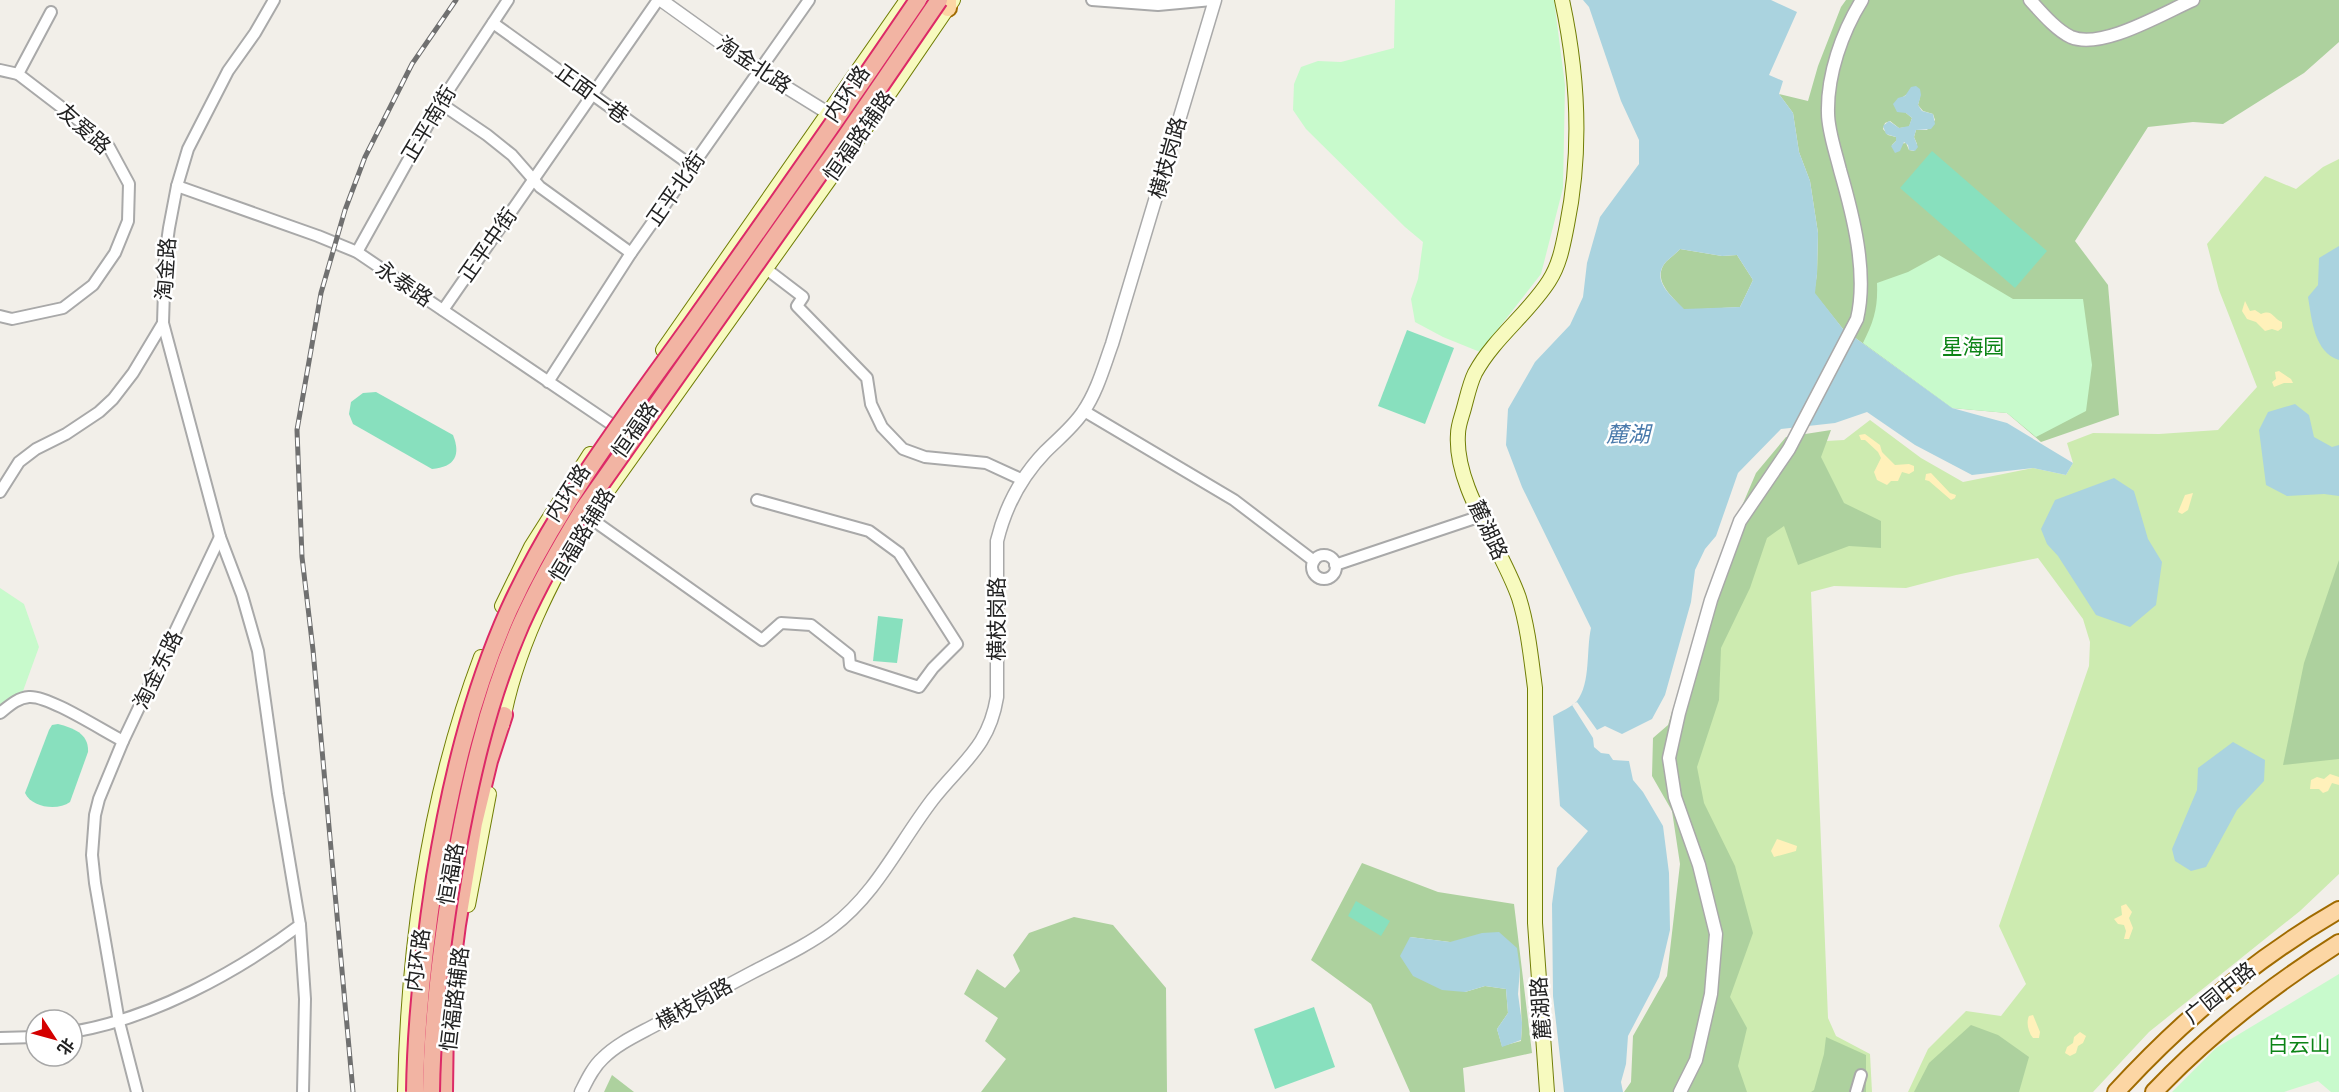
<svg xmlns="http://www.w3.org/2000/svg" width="2339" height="1092" viewBox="0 0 2339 1092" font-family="'DM Sans','Noto Sans SC',sans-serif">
<rect width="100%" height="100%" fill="#f2efe9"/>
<path fill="#cdebb0" d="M2339,159V874L2300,911L2149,1032L2093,1092H1908L1928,1049L1966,1011L2001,1016L2026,984L1999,926L2089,666L2090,642L2083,619L2038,558L1956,575L1906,588L1834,586L1811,592L1828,1018L1836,1036L1870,1054L1872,1092H1688L1680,794L1740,521L1808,442L1844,440L1870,420L1921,458L1963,482L2033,468L2066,475L2073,463L2067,443L2093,433L2159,434L2218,430L2257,387L2219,290L2207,244L2265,176L2296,189L2323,167Z"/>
<g fill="#add19e" fill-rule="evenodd">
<path d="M1846,0H2339V42L2304,73L2223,124L2193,122L2148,127L2075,241L2108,285L2119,415L2041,442L2007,413L1952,408L1843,329L1814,293L1817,274L1818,233L1810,181L1799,152L1793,113L1779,94L1808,101L1818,66L1841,7ZM1907,94L1920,97L1918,105L1923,111L1933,114L1935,120L1927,130H1916L1914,137L1917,144L1914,151L1909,150L1906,143L1892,145L1896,141V137L1888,135L1883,129L1885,123L1890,121L1899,128L1909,127L1912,118L1906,113L1903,97Z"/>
<path d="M1680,249L1722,256L1737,255L1753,280L1740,307L1684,310C1674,298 1654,283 1663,266C1666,260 1675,255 1680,249Z"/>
<path d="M1831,430L1821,457L1844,503L1881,521V548L1849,546L1798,565L1784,526L1767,538L1750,588L1721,648L1719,700L1697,767L1704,803L1735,866L1753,933L1730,997L1747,1028L1738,1066L1747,1092H1624L1631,1082L1633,1036L1667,976L1680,864L1672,811L1652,776L1653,738L1668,725L1716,567L1756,473L1786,437Z"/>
<path d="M2339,560V759L2283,765L2304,663Z"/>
<path d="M1362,863L1438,892L1514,904L1532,1053L1463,1068L1465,1092H1410L1371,1004L1311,960ZM1410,937L1450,942L1520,969C1519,993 1523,1017 1521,1041L1502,1046L1497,1029L1508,1013L1506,989L1485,986L1465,992Z"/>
<path d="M1074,917L1113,925L1166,988L1167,1092H981L1006,1059L985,1041L998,1018L964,994L977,969L1005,988L1020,971L1013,955L1029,933Z"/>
<path d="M1971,1025L1998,1035L2029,1057L2019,1092H1914L1929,1063Z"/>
<path d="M1826,1037L1866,1055V1092H1811L1814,1090L1824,1054Z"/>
<path d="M612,1075L634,1092H604Z"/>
</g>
<g fill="#fff1ba">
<path d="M2245,301L2250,311L2255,310L2261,314C2273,309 2272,318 2282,322V328L2278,331L2272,329L2265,331L2256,322L2247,319L2242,311Z"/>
<path d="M2279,371L2291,379L2293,383H2284L2274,387L2272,382L2276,379L2275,372Z"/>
<path d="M1865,434L1880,445L1882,452L1895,465L1909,464L1914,466V471L1909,474L1902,472L1898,481H1891L1887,485L1877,480L1874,472L1881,458L1878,452L1865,440H1861L1859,435Z"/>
<path d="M1931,473L1950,493L1956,495L1955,498L1951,500L1929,481L1925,480L1926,474Z"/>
<path d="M2193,493L2188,510L2182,514L2178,512L2185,495Z"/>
<path d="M2330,774L2339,777V785L2332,783L2328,791L2323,793L2319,789H2310L2311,780L2317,777L2324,779Z"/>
<path d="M1777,839L1797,846L1796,851L1774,857L1771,851Z"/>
<path d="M2126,904L2132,912L2129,918L2133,928L2129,939H2124L2126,931L2124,925L2118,924L2114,919L2122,915L2121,906Z"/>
<path d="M2033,1015L2040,1032L2039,1038H2033C2028,1032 2026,1022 2029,1016Z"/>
<path d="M2080,1032L2086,1036L2083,1043L2078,1046L2076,1053L2070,1056L2065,1053L2067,1047L2073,1043L2074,1037Z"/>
</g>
<g fill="#c8facc">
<path d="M1395,0H1554L1565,85L1563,188L1541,274L1480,352L1443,337L1415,322L1411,299L1418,279L1423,242L1405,227L1306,129L1293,110L1294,84L1301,67L1318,61L1341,62L1394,48Z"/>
<path d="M1939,255L2013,299H2083L2092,365L2086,411L2036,437L2007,413L1952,408L1863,343C1874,321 1878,308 1877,283L1908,272Z"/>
<path d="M0,588L24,604L39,647L23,691L0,709Z"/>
<path d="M2339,974V1092H2331L2318,1081L2284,1092H2172L2216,1048Z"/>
</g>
<g fill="#88e0be">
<path d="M1932,151L2047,251L2015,288L1900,188Z"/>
<path d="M1407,330L1454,348L1425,424L1378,406Z"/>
<path d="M376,392L453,435C461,455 455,467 432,469L353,424L349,414L351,402L363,393Z"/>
<path d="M878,616L903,619L897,663L873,661Z"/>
<path d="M58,724C74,728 89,734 88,752L70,802C58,811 32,808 25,793L49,730L52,725Z"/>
<path d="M1356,901L1390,921L1381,936L1348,916Z"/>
<path d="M1314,1007L1335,1067L1275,1089L1254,1029Z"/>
</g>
<g fill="#aad3df" fill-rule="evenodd">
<path d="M1583,0H1771L1797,12L1769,75L1783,81L1779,94L1793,113L1799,152L1810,181L1818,233L1817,274L1815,293L1843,329L1952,408L2007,423L2073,463L2066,475L2033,468L1972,475L1915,445L1867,412L1835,423L1781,429L1738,473L1716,536L1705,549L1695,570L1691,602L1665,695L1652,719L1622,734L1605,726L1597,730L1577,702L1572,705L1593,738L1594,747L1601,753L1609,754L1613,760L1629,761L1633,780L1643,792L1663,826L1669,873L1670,930L1659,977L1628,1036L1626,1064L1621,1082L1623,1092H1564L1553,996L1552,904L1557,868L1588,831L1560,806L1553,716C1560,712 1572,707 1577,701C1591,683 1586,650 1591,628L1522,487L1506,445L1508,409L1535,362L1570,325L1583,297L1587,263L1600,217L1639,164V140L1621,101L1589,7ZM1680,249L1722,256L1737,255L1753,280L1740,307L1684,309C1674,298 1653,283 1663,266C1666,260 1675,255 1680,249Z"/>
<path d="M1911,87L1916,86L1920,89L1921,95L1918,105L1922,111L1933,114L1935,124L1931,129L1916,130L1914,137L1918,147L1915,151L1909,150L1908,145L1904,142L1900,151L1895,153L1891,146L1896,141V137L1886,134L1883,126L1889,121L1899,128L1909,126L1912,118L1906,113L1897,112L1893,104L1898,98L1905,96Z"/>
<path d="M2339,246V360C2314,352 2312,320 2308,297L2318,285L2319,258Z"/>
<path d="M2295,404L2309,415L2314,437L2332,447L2339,445V496L2324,494L2287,496L2266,485L2259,430L2268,412Z"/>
<path d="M2114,478L2134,491L2148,539L2162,562L2156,605L2130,627L2096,615L2058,556L2047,544L2041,529L2055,500Z"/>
<path d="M2233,742L2265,760L2264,781L2237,810L2206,867L2191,871L2175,861L2172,849L2197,790L2198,768Z"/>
<path d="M1499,932L1517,948L1520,969L1518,994L1522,1023L1521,1040L1502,1047L1497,1029L1508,1013L1506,989L1485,986L1465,992L1442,990L1413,976L1400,956L1410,937L1450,942L1482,933Z"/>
</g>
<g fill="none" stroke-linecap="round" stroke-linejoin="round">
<g stroke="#a9a9a9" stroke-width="14">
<g id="minor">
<path d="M1092,0L1158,5L1212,0"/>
<path d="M493,23L692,166"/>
<path d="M0,70L18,74L82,123L109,147L129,184L128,221L115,253L93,285L63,308L12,319L0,316"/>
<path d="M18,74L51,12"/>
<path d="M440,103L487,135L512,155L540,187L631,253"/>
<path d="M177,186L318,236L357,252L611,424"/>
<path d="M357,252L440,103L508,0"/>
<path d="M765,268L803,297L797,306L867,378L871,404L882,427L903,449L925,457L986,463L1023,480"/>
<path d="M443,310L658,0"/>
<path d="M548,382L631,253L809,0"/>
<path d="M1084,411L1234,500L1314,561"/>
<path d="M0,492L19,462L36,449L66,434L99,412L113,399L133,373L163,323L165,257L169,228L177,186L188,149L228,71L255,33L274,0"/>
<path d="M583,513L762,640L781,623L811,625L849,655L850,665L919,687L933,668L957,644L899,553L869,531L757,500"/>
<circle cx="1324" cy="567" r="12"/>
<path d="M1335,565L1481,516"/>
<path d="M0,713C9,706 17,698 29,697C48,695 103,731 123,741"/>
<path d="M300,925L305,999L303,1092"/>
<path d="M72,1032C151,1019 236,973 300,925L278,794L258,651L242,595L220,537L163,323"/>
<path d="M0,1038L36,1037"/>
<path d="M137,1092L119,1022L95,883L92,855L95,815L99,799L123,741L220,537"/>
<path d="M1856,1092L1861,1075"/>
</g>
</g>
<g stroke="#a9a9a9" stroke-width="15">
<g id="tertiary">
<path d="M661,0L760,71L836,118"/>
<path d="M2030,0C2041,12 2056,30 2071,37C2102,50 2163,13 2193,0"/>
<path d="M581,1092C587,1080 593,1067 603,1058C618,1043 639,1034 657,1024C689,1006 721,989 753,972C780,958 808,945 832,927C877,893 899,843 933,799C962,762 989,747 997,697V541C1005,508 1021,477 1045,452C1058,439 1073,427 1083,412C1097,392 1104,366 1112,344L1215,0"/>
<path d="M1680,1092L1696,1060L1711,994L1716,934L1699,865L1675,797L1669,758L1679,713L1711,600L1740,521L1789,449L1857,319C1868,273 1853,215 1840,170C1836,153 1828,131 1828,113C1827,75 1842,32 1862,0"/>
</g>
</g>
<g stroke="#707d05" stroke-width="16">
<g id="secondary">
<path d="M663,350L907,0"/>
<path d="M502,606L531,547L590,454"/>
<path d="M502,725C515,651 551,580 589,517L856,142L953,0"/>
<path d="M468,905L489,794"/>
<path d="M405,1092C408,945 429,795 481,657"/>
<path d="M1547,1092L1535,923V688C1531,658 1528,627 1519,598C1502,548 1454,487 1458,434C1458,425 1462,416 1464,408C1467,397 1470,383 1475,373C1494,338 1528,314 1549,281C1560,264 1563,245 1567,225C1582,151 1578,74 1562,0"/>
</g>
</g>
<g stroke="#a06b00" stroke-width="20">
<g id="primary">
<path d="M948,8V0"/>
<path d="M2116,1092C2182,1020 2254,959 2339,910"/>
<path d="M2154,1092C2209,1034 2271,986 2339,943"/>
</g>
</g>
<g stroke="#dc2a67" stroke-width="20">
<path id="trunk" d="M444,1092L445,1018L457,925L474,823L489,761L504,715"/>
</g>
<use href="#minor" stroke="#fff" stroke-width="10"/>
<use href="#tertiary" stroke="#fff" stroke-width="12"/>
<use href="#secondary" stroke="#f7fabf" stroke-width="14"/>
<use href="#primary" stroke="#fcd6a4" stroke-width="16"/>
<use href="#trunk" stroke="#f2b4a3" stroke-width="16"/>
<g stroke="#707070" stroke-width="5">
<path id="rail" d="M353,1092L313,650L302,557L297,430L321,293L345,210L365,157L412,64L456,0"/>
</g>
<use href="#rail" stroke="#fff" stroke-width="3" stroke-dasharray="9" stroke-linecap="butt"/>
<g stroke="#dc2a67" stroke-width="20" stroke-linecap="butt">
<g id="trunk-bridge">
<path d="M415,1092C416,1019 424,949 435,877C450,786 471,695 509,610C556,507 626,416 692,324C768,217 844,109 918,0"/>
<path d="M431,1092C432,1018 441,947 453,874C468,789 486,704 521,624C539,584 561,545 584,508L846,136L939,0"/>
</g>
</g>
<use href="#trunk-bridge" stroke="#f2b4a3" stroke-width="16"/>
</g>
<g text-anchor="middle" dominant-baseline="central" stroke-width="5" stroke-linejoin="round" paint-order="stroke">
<g font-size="21" fill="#222" stroke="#fff">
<text transform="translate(754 65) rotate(34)">淘金北路</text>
<text transform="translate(592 94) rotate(36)">正面一巷</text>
<text transform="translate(847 94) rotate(-56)">内环路</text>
<text transform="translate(429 124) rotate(-59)">正平南街</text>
<text transform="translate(84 129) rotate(42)">友爱路</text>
<text transform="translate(859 136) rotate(-55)">恒福路辅路</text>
<text transform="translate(1168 158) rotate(-74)">横枝岗路</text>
<text transform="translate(676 189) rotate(-55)">正平北街</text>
<text transform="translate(488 245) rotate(-55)">正平中街</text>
<text transform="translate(166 269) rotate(-86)">淘金路</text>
<text transform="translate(404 284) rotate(34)">永泰路</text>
<text transform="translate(635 430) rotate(-55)">恒福路</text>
<text transform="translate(568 493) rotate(-57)">内环路</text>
<text transform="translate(1488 530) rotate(65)">麓湖路</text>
<text transform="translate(582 535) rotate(-59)">恒福路辅路</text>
<text transform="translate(997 619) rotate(-90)">横枝岗路</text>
<text transform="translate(158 670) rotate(-64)">淘金东路</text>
<text transform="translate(451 874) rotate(-80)">恒福路</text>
<text transform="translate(418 960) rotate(-82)">内环路</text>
<text transform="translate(2220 993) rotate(-39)">广园中路</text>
<text transform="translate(455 999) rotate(-83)">恒福路辅路</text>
<text transform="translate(694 1004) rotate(-29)">横枝岗路</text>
<text transform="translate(1541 1008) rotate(-94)">麓湖路</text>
</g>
<g font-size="21" fill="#0c8416" stroke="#fff">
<text x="1973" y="347">星海园</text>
<text x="2299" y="1045">白云山</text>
</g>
<g font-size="22" font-style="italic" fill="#4a7aab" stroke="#fff">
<text x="1628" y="434">麓湖</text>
</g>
</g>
<g transform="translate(54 1038) rotate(126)"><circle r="28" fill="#ffffff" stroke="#a7a7a7" stroke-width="1.5"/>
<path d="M0-4.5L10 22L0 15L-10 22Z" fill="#d40000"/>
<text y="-9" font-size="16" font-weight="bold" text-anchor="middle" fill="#222222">北</text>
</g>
</svg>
